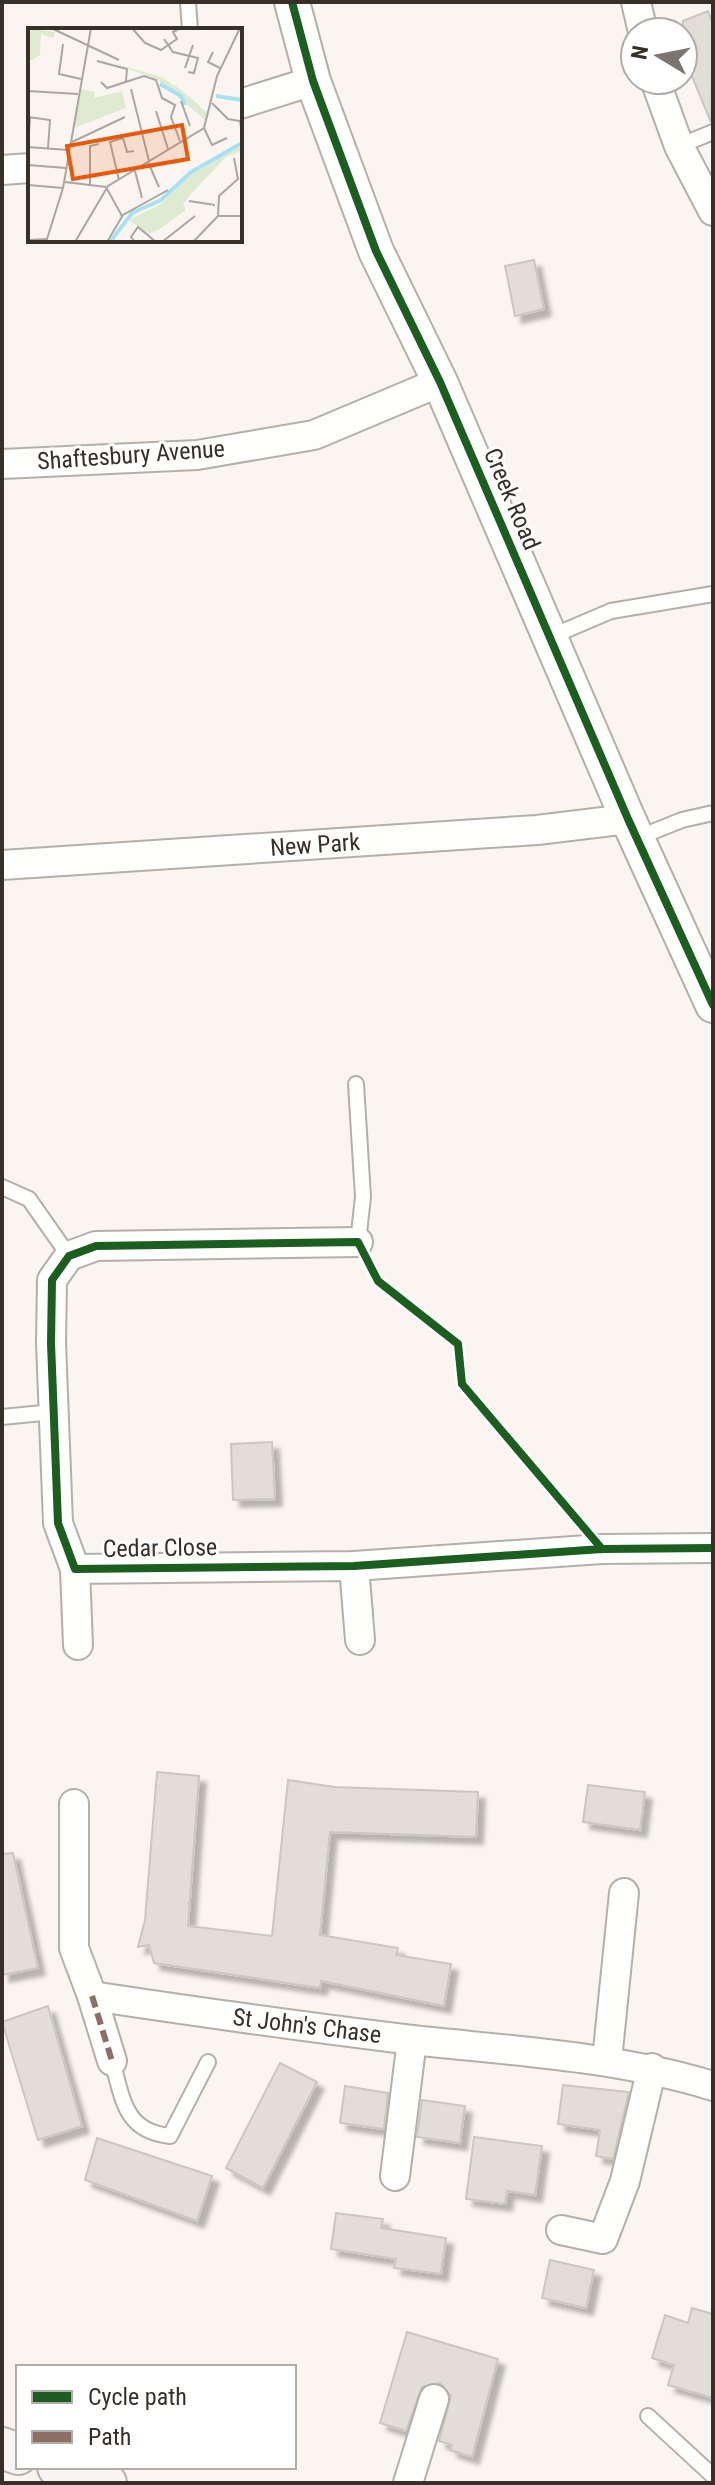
<svg xmlns="http://www.w3.org/2000/svg" width="715" height="2485" viewBox="0 0 715 2485" font-family="'Roboto Condensed',sans-serif">
<defs>
<filter id="shadow"><feDropShadow dx="7" dy="7" stdDeviation="2" flood-color="#0004"/></filter>
</defs>
<rect width="100%" height="100%" fill="#faf5f0"/>
<g fill="#e3ddd8" stroke="#ccc6c1" stroke-width="2" filter="url(#shadow)">
<path d="M708,11L713,24L711,122L683,55V21Z"/>
<path d="M534,260L544,309L515,316L505,266Z"/>
<path d="M272,1442L275,1499L233,1500L231,1444Z"/>
<path d="M157,1772L199,1776L188,1926L272,1936L288,1780L334,1787L478,1792L476,1837L330,1832L320,1935L398,1948L396,1955L451,1964L444,2006L321,1981L320,1988L154,1963L149,1945L138,1947L145,1920Z"/>
<path d="M588,1785L645,1792L640,1830L583,1822Z"/>
<path d="M13,1853L38,1968L2,1975V1854Z"/>
<path d="M48,2006L82,2126L38,2140L2,2022Z"/>
<path d="M280,2063L317,2082L263,2188L226,2168Z"/>
<path d="M563,2085L629,2092L613,2159L596,2156L600,2130L558,2124Z"/>
<path d="M345,2086L388,2093L384,2129L340,2123Z"/>
<path d="M422,2100L465,2106L460,2143L417,2137Z"/>
<path d="M474,2137L542,2146L535,2195L507,2191L505,2204L466,2199Z"/>
<path d="M97,2138L212,2176L197,2221L85,2180Z"/>
<path d="M336,2213L383,2219L381,2228L446,2238L441,2274L394,2268L396,2259L331,2249Z"/>
<path d="M550,2260L594,2270L586,2308L542,2298Z"/>
<path d="M692,2308L713,2314V2398L668,2385L674,2365L652,2358L665,2315L688,2323Z"/>
<path d="M407,2332L498,2359L472,2457L450,2450L452,2445L439,2441L451,2396L440,2383L422,2387L406,2431L380,2423Z"/>
</g>
<g fill="none" stroke-linecap="round" stroke-linejoin="round">
<g stroke="#b5afaa" stroke-width="18">
<g id="service">
<path d="M188,2L190,30"/>
<path d="M679,146L713,132"/>
<path d="M550,637L611,611L713,594"/>
<path d="M637,838L682,820L713,813"/>
<path d="M356,1084L363,1197L358,1242"/>
<path d="M2,1187L29,1199L69,1256"/>
<path d="M2,1417L53,1412"/>
<path d="M112,2061C123,2099 124,2131 170,2136L208,2062"/>
<path d="M648,2416L713,2476"/>
</g>
</g>
<g stroke="#b5afaa" stroke-width="32">
<g id="minor">
<path d="M636,2L643,32"/>
<path d="M655,80L679,146L713,211"/>
<path d="M240,104L313,81"/>
<path d="M2,170L30,168"/>
<path d="M2,464L197,455L314,435L440,382"/>
<path d="M2,865L537,830L628,819"/>
<path d="M358,1242L96,1246L69,1256L52,1280L51,1343L58,1523L75,1569L354,1566L602,1549L713,1548"/>
<path d="M354,1566L360,1640"/>
<path d="M75,1569L78,1645"/>
<path d="M74,1804V1948L92,1996C198,2012 305,2027 412,2040C514,2051 615,2056 713,2086"/>
<path d="M92,1996L112,2061"/>
<path d="M607,2060L624,1893"/>
<path d="M395,2176L412,2040"/>
<path d="M561,2230L603,2239L625,2181L652,2068"/>
<path d="M408,2483L434,2399"/>
</g>
</g>
<g stroke="#b5afaa" stroke-width="38">
<path id="tertiary" d="M292,2L313,81L376,251L440,382L628,819L713,1005"/>
</g>
<g stroke="#b5afaa" stroke-width="44">
<g id="secondary">
<path d="M2,2448L18,2454"/>
<path d="M58,2467L106,2483"/>
</g>
</g>
<use href="#service" stroke="#fefefd" stroke-width="14"/>
<use href="#minor" stroke="#fefefd" stroke-width="28"/>
<use href="#tertiary" stroke="#fefefd" stroke-width="34"/>
<use href="#secondary" stroke="#f8f4f3" stroke-width="40"/>
<path stroke="#8d6e63" stroke-width="6" stroke-dasharray="12 6" stroke-linecap="butt" d="M92,1996L112,2061"/>
<g stroke="#fff" stroke-width="13">
<g id="cycleway">
<path d="M292,2L313,81L376,251L440,382L628,819L713,1005"/>
<path d="M602,1549L462,1384L458,1344L378,1281L358,1242L96,1246L69,1256L52,1280L51,1343L58,1523L75,1569L354,1566L602,1549L713,1548"/>
</g>
</g>
<use href="#cycleway" stroke="#1b5e20" stroke-width="8"/>
</g>
<g text-anchor="middle" dominant-baseline="central" stroke-width="6" stroke-linejoin="round" paint-order="stroke">
<g font-size="24" fill="#382f29" stroke="#fff">
<text transform="translate(131 455) rotate(-4)">Shaftesbury Avenue</text>
<text transform="translate(512 499) rotate(67)">Creek Road</text>
<text transform="translate(315 845) rotate(-4)">New Park</text>
<text transform="translate(160 1548) rotate(-1)">Cedar Close</text>
<text transform="translate(307 2026) rotate(7)">St John's Chase</text>
</g>
</g>
<g transform="translate(28 28)">
<rect width="214" height="214" fill="#faf5f0"/>
<path d="M0,0L27,4L25,10L13,6L12,27L4,32H0ZM82,34L133,49L152,61L181,86L178,93L130,52ZM53,61L67,64L66,70L94,63L98,80L46,100ZM210,118L213,123L198,129L162,167L155,176L158,182L130,202L121,206L101,192L133,176L162,147Z" fill="#dfebd1"/>
<path fill="none" stroke="#a7e2f4" stroke-width="4" d="M132,56L153,68L157,77M188,68L214,72M82,214L104,185L133,172L163,144L214,115"/>
<path fill="none" stroke="#aca6a0" stroke-width="2" d="M23,0L91,32M104,0L117,15L133,22L149,11L145,4L151,1M136,11L145,24L170,30L166,45L160,44M35,16L31,46L53,51M185,24L180,34L192,40M69,33L99,41L98,53M157,40L165,17M73,54L79,60L116,48L128,52L134,70L147,77L143,89L152,113M103,61L121,133M0,63L50,66M153,73L162,98M184,75L200,91L212,93L214,105M128,83L140,121M0,89L22,92L20,120M176,100L184,117L199,110M44,114L97,89M0,118L2,90M0,119L40,122M120,134L131,159M0,137L38,140M107,143L114,170M91,152L82,114L95,110L99,124L106,123M37,154L78,159M0,157L35,160M62,157V118L71,116M78,159L94,188M161,173L187,177M190,188L191,168L210,151L206,130M0,212L19,211L35,160L63,0M47,214L80,158L176,100L189,48L212,0M79,214L95,187L140,162M107,214L103,209L110,199L128,214M134,214L167,188M165,214L190,188H214"/>
<path fill="#e8590c" fill-opacity="0.15" stroke="#e8590c" stroke-width="4" d="M154,97L160,131L45,151L39,118Z"/>
<rect width="214" height="214" fill="none" stroke="#382f29" stroke-width="4"/>
</g>
<rect width="715" height="2485" fill="none" stroke="#382f29" stroke-width="8"/>
<rect x="16" y="2365" width="280" height="104" fill="#ffffff" stroke="#afaca9" stroke-width="2"/>
<rect x="32" y="2391" width="40" height="12" fill="#1b5e20" stroke="#afaca9" stroke-width="2"/>
<text x="88" y="2405" font-size="24" fill="#382f29">Cycle path</text>
<rect x="32" y="2431" width="40" height="12" fill="#8d6e63" stroke="#afaca9" stroke-width="2"/>
<text x="88" y="2445" font-size="24" fill="#382f29">Path</text>
<g transform="translate(659 56) rotate(280)"><circle r="38" fill="#ffffff" stroke="#afaca9" stroke-width="2"/>
<path d="M0-6L14 30L0 20L-14 30Z" fill="#7c746f"/>
<text y="-12" font-size="22" font-weight="bold" text-anchor="middle" fill="#382f29">N</text>
</g>
</svg>
